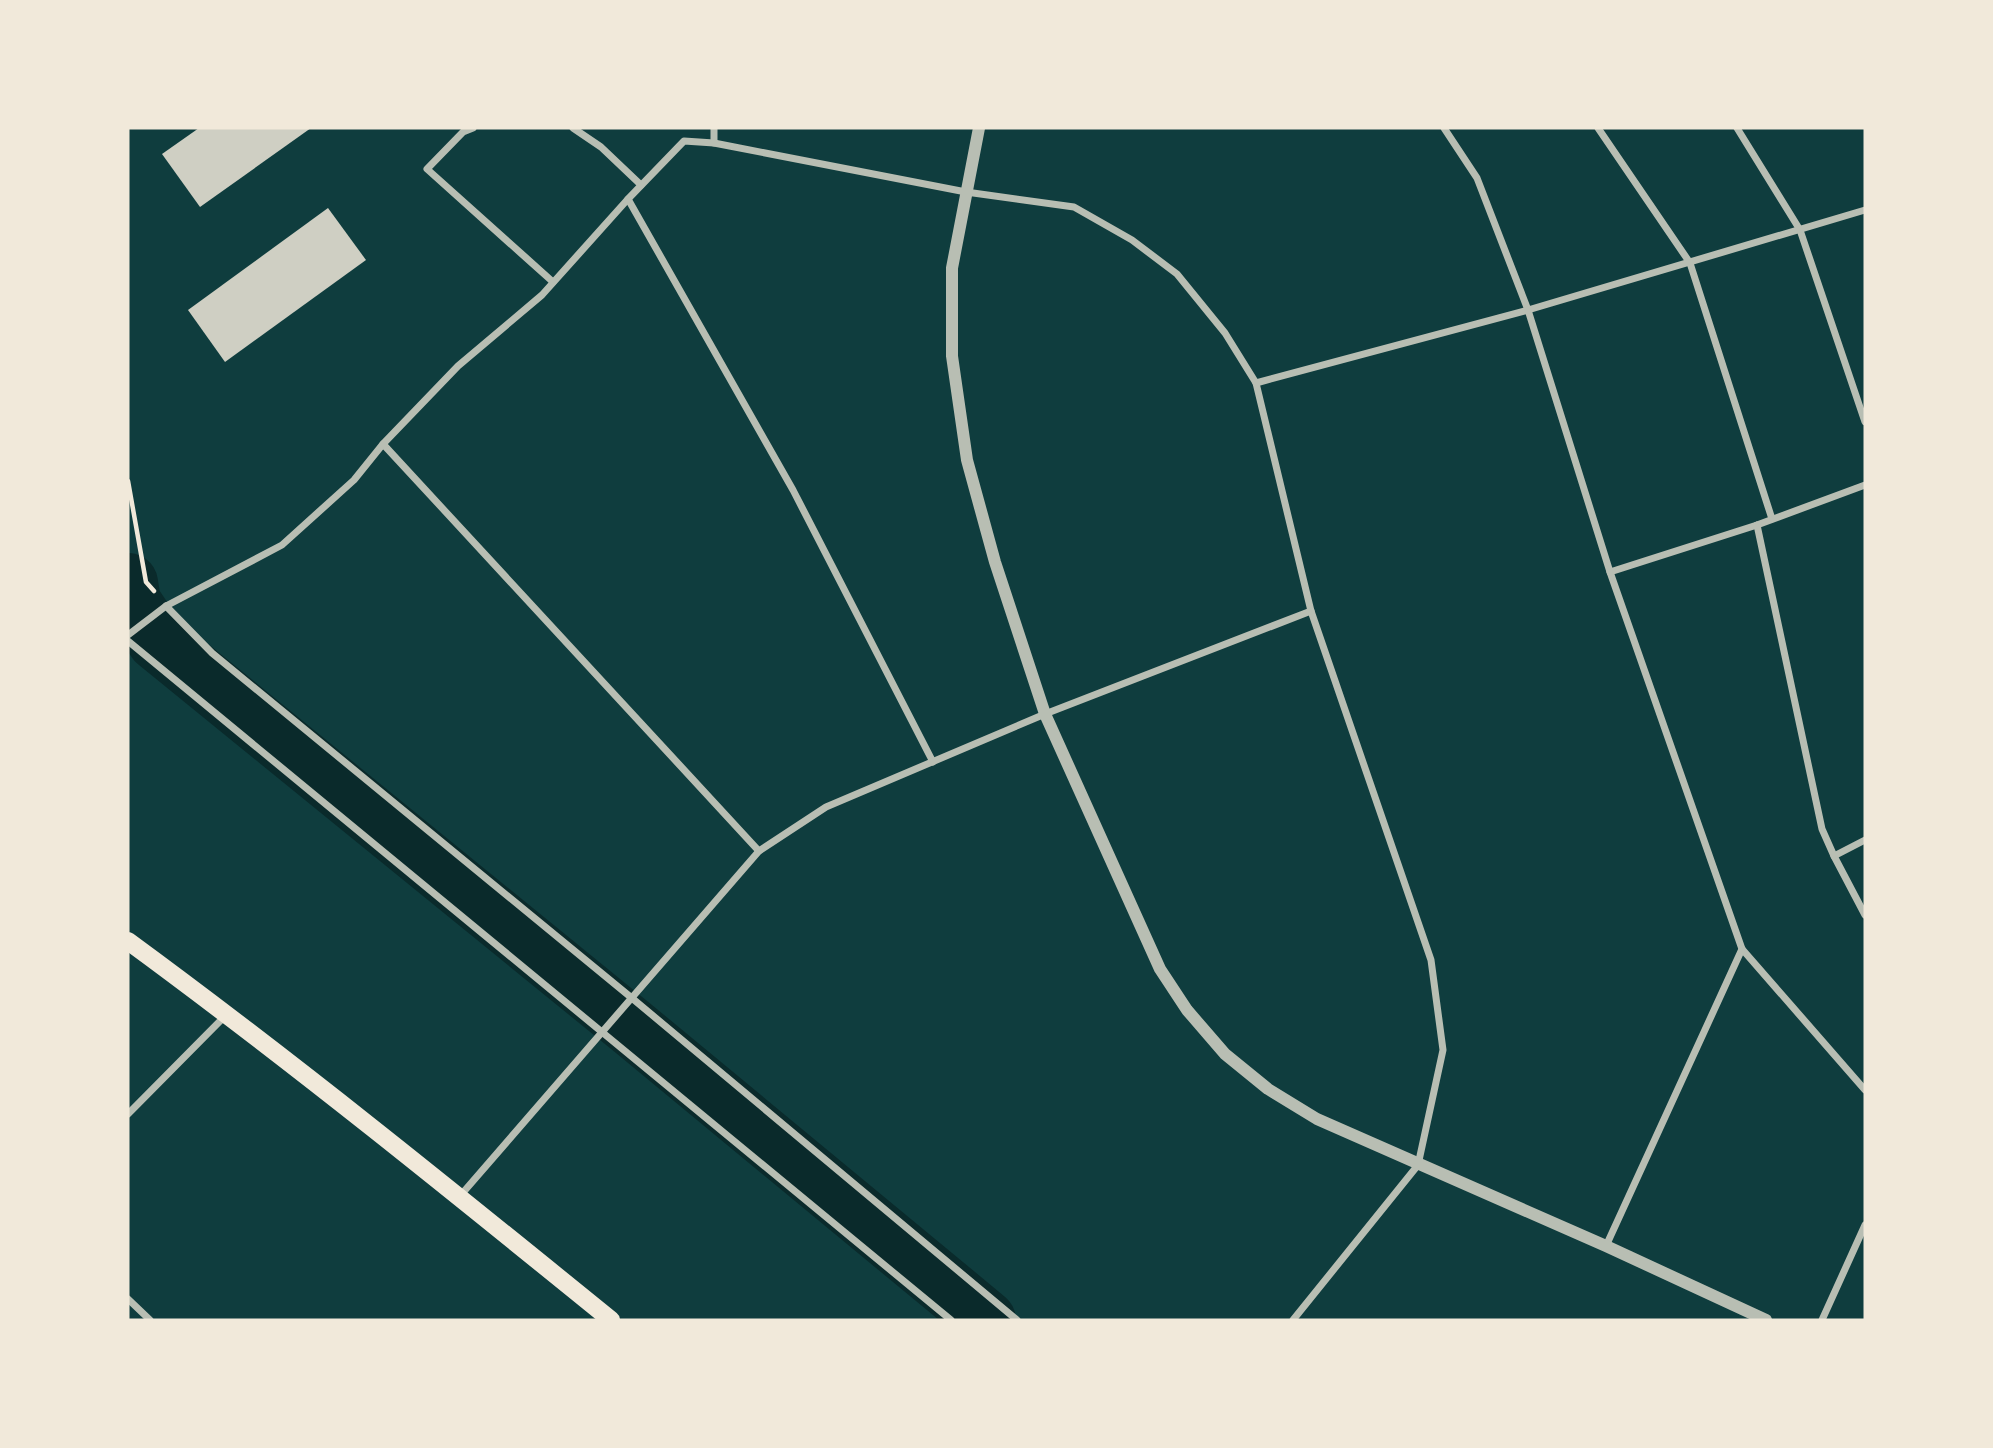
<svg xmlns="http://www.w3.org/2000/svg" width="1993" height="1448" viewBox="0 0 1993 1448" font-family="Commissioner,sans-serif">
<rect width="100%" height="100%" fill="#0f3d3e"/>
<g fill="none" stroke-linecap="round" stroke-linejoin="round">
<path stroke="#0a2a2b" stroke-width="60" d="M128,583L131,602L157,641L634,1029L986,1320"/>
</g>
<g fill="#cfcfc3">
<path d="M199,128H311L200,207L162,154Z"/>
<path d="M328,208L366,260L225,362L188,310Z"/>
</g>
<g fill="none" stroke-linecap="round" stroke-linejoin="round">
<path stroke="#f1e9da" stroke-width="4.5" d="M128,481L146,582L154,591"/>
<g stroke="#b8beb3" stroke-width="7">
<path d="M473,128L463,132L427,169L553,282"/>
<path d="M573,128L601,147L641,185"/>
<path d="M1444,128L1477,178L1528,310L1610,572L1742,949L1865,1090"/>
<path d="M1598,128L1690,263L1772,519"/>
<path d="M1737,128L1800,230L1865,422"/>
<path d="M714,143V128"/>
<path d="M628,199L793,490L933,762"/>
<path d="M1256,383L1528,310L1865,210"/>
<path d="M383,444L759,851"/>
<path d="M1757,525L1822,829L1834,856"/>
<path d="M1610,572L1757,525L1865,485"/>
<path d="M166,606L212,653L633,999L1017,1320"/>
<path d="M128,635L166,606L282,545L354,480L383,444L458,366L542,295L628,199L684,141L714,143L966,192L1074,207L1132,240L1177,274L1225,333L1256,383L1311,611L1431,960L1443,1050L1418,1165L1293,1320"/>
<path d="M128,641L951,1320"/>
<path d="M1865,840L1834,856L1865,915"/>
<path d="M128,1114L226,1015"/>
<path d="M460,1196L759,851L826,807L1045,714L1311,611"/>
<path d="M1606,1246L1742,949"/>
<path d="M128,1299L150,1320"/>
<path d="M1822,1320L1865,1225"/>
</g>
<path stroke="#b8beb3" stroke-width="12" d="M979,128L952,268V356L967,460L995,562L1045,714L1160,969L1187,1010L1225,1054L1268,1089L1317,1119L1606,1246L1766,1320"/>
<path stroke="#f1e9da" stroke-width="18" d="M128,941C293,1062 452,1191 611,1320"/>
</g>
<rect width="1993" height="1448" fill="none" stroke="#f1e9da" stroke-width="259"/>
</svg>
